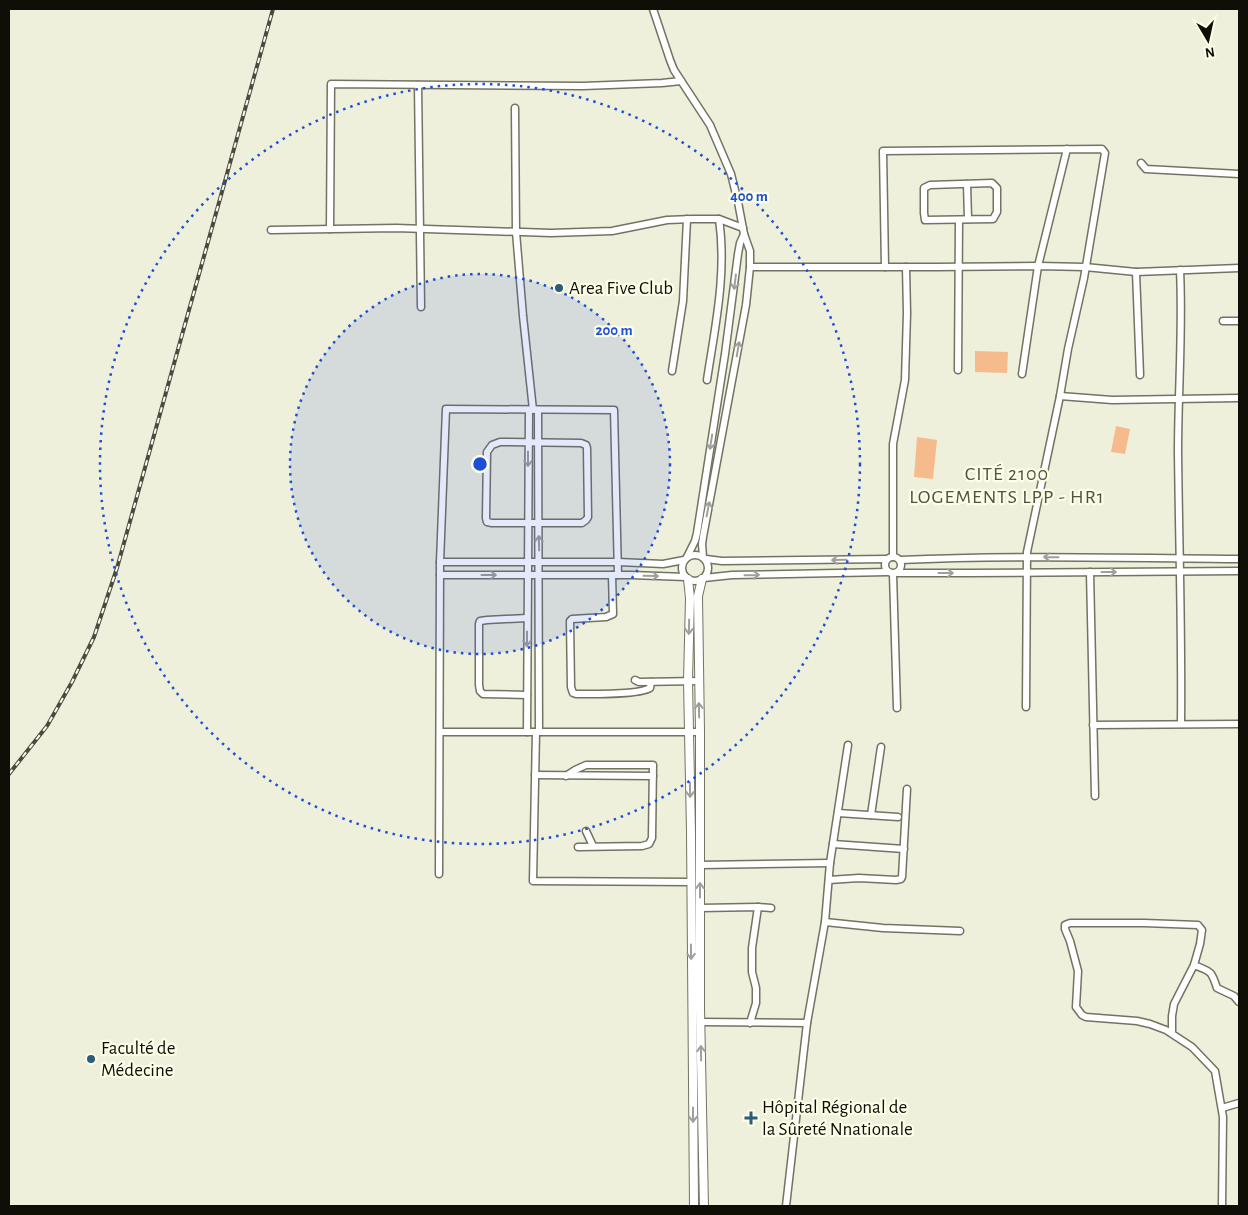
<svg xmlns="http://www.w3.org/2000/svg" width="1248" height="1215" viewBox="0 0 1248 1215" font-family="'Alegreya Sans',sans-serif">
<rect width="100%" height="100%" fill="#eef0db"/>
<g fill="#f5bb8d">
<path d="M975,351L1008,352L1007,373L975,372Z"/>
<path d="M1116,426L1130,429L1125,454L1111,452Z"/>
<path d="M917,437L937,440L933,479L914,477Z"/>
</g>
<g fill="none" stroke-linecap="round" stroke-linejoin="round">
<g stroke="#727361" stroke-width="9">
<g id="minor">
<path d="M653,9L670,60L674,70L710,125L731,174L738,202L744,234L750,251V267L746,305L703,537L702,544L703,557"/>
<path d="M418,85L421,307"/>
<path d="M515,108L516,232L523,316L533,410"/>
<path d="M1141,163L1146,169L1239,174"/>
<path d="M992,183L997,188V212L993,219L925,220L924,213V188L930,185Z"/>
<path d="M967,184L968,219"/>
<path d="M330,229L331,84L583,86L662,83L681,81"/>
<path d="M271,230L396,228L551,233L612,231L667,220L693,219H719L743,228"/>
<path d="M750,267H936L1038,266L1085,267L1136,272L1239,268"/>
<path d="M885,267L883,151L1102,149L1105,153L1084,278L1068,349L1060,396L1027,552L1026,707"/>
<path d="M1180,270C1183,330 1178,391 1178,452C1179,543 1182,633 1181,724"/>
<path d="M1136,272L1140,375"/>
<path d="M1223,321H1239"/>
<path d="M958,370L959,220"/>
<path d="M672,371L683,301L687,219"/>
<path d="M1022,374L1038,266L1067,149"/>
<path d="M707,380C715,327 727,273 719,219"/>
<path d="M1060,396L1112,400L1239,398"/>
<path d="M538,410L539,732"/>
<path d="M500,442L581,443L586,445L587,448L588,517L586,520L582,523H492L487,522L486,518L487,452L492,445Z"/>
<circle cx="695" cy="568" r="13"/>
<circle cx="893" cy="565" r="8"/>
<path d="M687,557L695,541L697,533L725,354L738,254L740,243L744,234"/>
<path d="M893,557V444L905,380L907,313L906,267"/>
<path d="M706,559L722,561L887,559"/>
<path d="M900,560C1013,555 1126,558 1239,559"/>
<path d="M440,562H618L663,564L684,560"/>
<path d="M1090,572L1095,796"/>
<path d="M897,573H968L1239,571"/>
<path d="M893,574L897,708"/>
<path d="M440,575H631L686,577"/>
<path d="M612,575L613,614L606,617L572,619L570,621L571,687L573,693L576,694C592,694 639,695 650,688L651,682"/>
<path d="M704,578L732,575L888,572"/>
<path d="M635,680L639,682L699,681"/>
<path d="M527,695L483,694L480,691L479,685V624L480,621L487,620L527,618"/>
<path d="M1093,725L1239,724"/>
<path d="M440,732H700"/>
<path d="M527,732L529,410"/>
<path d="M536,732L533,881L691,882"/>
<path d="M535,775L653,776"/>
<path d="M566,776L575,770L586,765H653L652,838L649,844L642,846L578,847"/>
<path d="M838,813L898,817"/>
<path d="M871,815L881,747"/>
<path d="M586,831L593,846"/>
<path d="M833,844L904,849"/>
<path d="M700,865L830,863"/>
<path d="M439,874L440,562L446,409L614,410L618,575"/>
<path d="M829,880L859,878L896,880L901,879L902,877L907,789"/>
<path d="M700,908L758,907L771,908"/>
<path d="M825,922L883,928L960,931"/>
<path d="M1194,965C1211,972 1211,970 1217,988L1234,996L1239,1002"/>
<path d="M700,1022L807,1023"/>
<path d="M750,1023L756,1003V988L752,972V948L758,907"/>
<path d="M1172,1033V1016L1174,1004L1194,965L1200,944L1202,930L1198,925L1144,923H1070L1065,925V929L1070,941L1078,971L1076,1007L1082,1015L1086,1017L1137,1021L1150,1024L1166,1030L1192,1047L1215,1071L1223,1117L1222,1206"/>
<path d="M1222,1108L1239,1103"/>
<path d="M786,1206L807,1023L825,922L830,863L848,745"/>
</g>
</g>
<g stroke="#727361" stroke-width="10">
<g id="tertiary">
<path d="M688,579L690,598L688,681L691,832L694,1206"/>
<path d="M702,579L698,596L700,732V1008L704,1206"/>
</g>
</g>
<use href="#minor" stroke="#fff" stroke-width="6"/>
<use href="#tertiary" stroke="#fff" stroke-width="8"/>
<g stroke="#4a4b40" stroke-width="4">
<path id="rail" d="M9,774L47,726L72,682L94,637L117,568L273,9"/>
</g>
<use href="#rail" stroke="#fcfee8" stroke-width="2" stroke-dasharray="5.5" stroke-linecap="butt"/>
</g>
<defs><path id="oneway-shaft" d="M-6 0H5M1.5-3L5.5 0L1.5 3" fill="none" stroke-width="1.6" stroke-linecap="round" stroke-linejoin="round" transform="scale(1.25)"/></defs>
<g stroke="#9f9f9c">
<use href="#oneway-shaft" transform="translate(735 282) rotate(97)"/>
<use href="#oneway-shaft" transform="translate(738 349) rotate(-80)"/>
<use href="#oneway-shaft" transform="translate(711 442) rotate(99)"/>
<use href="#oneway-shaft" transform="translate(528 459) rotate(90)"/>
<use href="#oneway-shaft" transform="translate(708 509) rotate(-79)"/>
<use href="#oneway-shaft" transform="translate(539 543) rotate(-91)"/>
<use href="#oneway-shaft" transform="translate(1051 557) rotate(-179)"/>
<use href="#oneway-shaft" transform="translate(839 560) rotate(179)"/>
<use href="#oneway-shaft" transform="translate(1109 572)"/>
<use href="#oneway-shaft" transform="translate(946 573)"/>
<use href="#oneway-shaft" transform="translate(489 575)"/>
<use href="#oneway-shaft" transform="translate(752 575) rotate(-1)"/>
<use href="#oneway-shaft" transform="translate(651 576) rotate(1)"/>
<use href="#oneway-shaft" transform="translate(689 627) rotate(91)"/>
<use href="#oneway-shaft" transform="translate(527 639) rotate(90)"/>
<use href="#oneway-shaft" transform="translate(699 710) rotate(-91)"/>
<use href="#oneway-shaft" transform="translate(690 790) rotate(89)"/>
<use href="#oneway-shaft" transform="translate(700 890) rotate(-90)"/>
<use href="#oneway-shaft" transform="translate(691 952) rotate(89)"/>
<use href="#oneway-shaft" transform="translate(701 1053) rotate(-91)"/>
<use href="#oneway-shaft" transform="translate(693 1115) rotate(90)"/>
</g>
<circle cx="480" cy="464" r="190" fill="#1d4ed8" fill-opacity=".12"/>
<g fill="none" stroke="#1d4ed8" stroke-width="2.5" stroke-dasharray="2.5 5">
<circle cx="480" cy="464" r="190"/>
<circle cx="480" cy="464" r="380"/>
</g>
<g fill="#2d5b7a" stroke="#fcfee8" stroke-width="2">
<circle cx="559" cy="288" r="5"/>
<circle cx="91" cy="1059" r="5"/>
<path d="M748.5 1110.5h5v5h5v5h-5v5h-5v-5h-5v-5h5z"/>
</g>
<g text-anchor="middle" dominant-baseline="central" stroke-width="4.5" stroke-linejoin="round" paint-order="stroke">
<g font-size="19" fill="#0f0f08" stroke="#fcfee8" text-anchor="start">
<text x="569" y="288">Area Five Club</text>
<text x="101" y="1048">Faculté de<tspan x="101" dy="22">Médecine</tspan></text>
<text x="762" y="1107">Hôpital Régional de<tspan x="762" dy="22">la Sûreté Nnationale</tspan></text>
</g>
<g font-size="20" letter-spacing="1" fill="#515241" stroke="#fcfee8">
<text x="1007" y="474">CITÉ 2100<tspan x="1007" dy="23">LOGEMENTS LPP - HR1</tspan></text>
</g>
</g>
<circle cx="480" cy="464" r="8" fill="#1d4ed8" stroke="#fcfee8" stroke-width="2.5"/>
<g font-size="15" text-anchor="middle" font-weight="bold" fill="#1d4ed8" stroke="#fcfee8" stroke-width="4.5" stroke-linejoin="round" paint-order="stroke">
<text x="749" y="201">400 m</text>
<text x="614" y="335">200 m</text>
</g>
<rect width="1248" height="1215" fill="none" stroke="#0f0f08" stroke-width="20"/>
<g transform="translate(1208 40) rotate(171)" stroke="#fcfee8" stroke-width="4" paint-order="stroke">
<path d="M0-4L9 19L0 12L-9 19Z" fill="#0f0f08"/>
<text y="-8" font-size="14" font-weight="bold" text-anchor="middle" fill="#0f0f08">N</text>
</g>
</svg>
